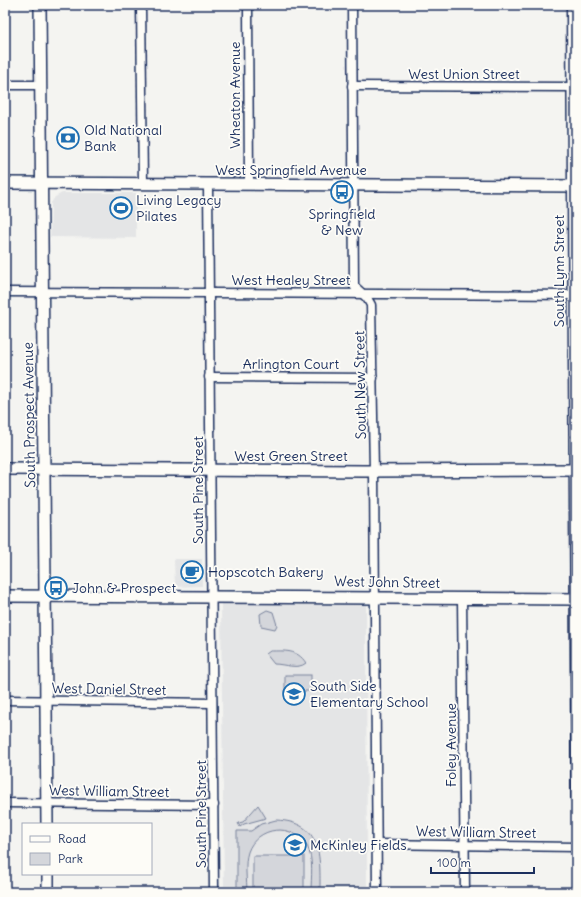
<svg xmlns="http://www.w3.org/2000/svg" width="581" height="897" viewBox="0 0 581 897" font-family="Delius,sans-serif">
<rect width="100%" height="100%" fill="#f4f4f1"/>
<filter id="ink" filterUnits="userSpaceOnUse"><feTurbulence type="fractalNoise" baseFrequency=".025" numOctaves="2"/><feDisplacementMap in="SourceGraphic" scale="8" xChannelSelector="R" yChannelSelector="G"/><feConvolveMatrix kernelMatrix="1 2 1 2 8 2 1 2 1" color-interpolation-filters="sRGB"/></filter>
<g filter="url(#ink)">
<g fill="#e4e5e6">
<path d="M62,193H136V238L50,237L51,203L55,197Z"/>
<path d="M174,559H202V586L175,587Z"/>
<path d="M221,604L366,605L367,892H224Z"/>
</g>
<g fill="#d4d6db" stroke="#78829c">
<path d="M267,610L273,612L277,625L275,629L261,626L260,614Z"/>
<path d="M270,651C285,651 297,649 306,663C298,670 284,664 274,664L266,654Z"/>
<rect x="285" y="675" width="26" height="16"/>
<path d="M258,805L266,818L244,824L240,827L238,823L243,822Z"/>
<path d="M276,820C323,822 320,856 320,892H311C311,878 314,859 307,846C293,822 257,826 248,852C244,864 247,880 247,892H237V831H251L261,824Z"/>
<rect x="253" y="856" width="51" height="36"/>
</g>
<g fill="none" stroke-linecap="round" stroke-linejoin="round">
<g stroke="#1b2f5e" stroke-width="11">
<g id="street">
<path d="M141,5L143,184"/>
<path d="M248,5L249,185"/>
<path d="M352,5L354,286L367,298L371,305L374,471L377,892"/>
<path d="M571,5C573,270 573,535 576,800"/>
<path d="M5,85H40"/>
<path d="M352,86L575,87"/>
<path d="M208,185L214,892"/>
<path d="M5,292L575,295"/>
<path d="M209,377L373,378"/>
<path d="M462,598L465,892"/>
<path d="M5,700L212,703"/>
<path d="M5,803L214,805"/>
<path d="M377,844L576,847"/>
</g>
</g>
<g stroke="#1b2f5e" stroke-width="14">
<g id="secondary">
<path d="M40,5L47,824"/>
<path d="M5,183L576,186"/>
<path d="M5,469L365,471L576,470"/>
<path d="M5,596L576,599"/>
<path d="M48,874V892"/>
</g>
</g>
<use href="#street" stroke="#fdfcf7" stroke-width="8"/>
<use href="#secondary" stroke="#fdfcf7" stroke-width="11"/>
</g>
</g>
<defs>
<g id="bank-ring" transform="scale(1.15)"><circle r="9.5" fill="#fdfcf7" stroke="#1f6fb2" stroke-width="1.5"/><path d="M-6-4H6V4H-6ZM0-2.3a2.3 2.3 0 1 0 0 4.6a2.3 2.3 0 1 0 0-4.6Z" fill="#1f6fb2"/></g>
<g id="bus-ring" transform="scale(1.15)"><circle r="9.5" fill="#fdfcf7" stroke="#1f6fb2" stroke-width="1.5"/><path d="M-5-6H5V4H4V6H2V4H-2V6H-4V4H-5ZM-3.5-4V0h7V-4ZM-3.5 1.2v1.5H-2V1.2ZM2 1.2v1.5H3.5V1.2Z" fill="#1f6fb2"/></g>
<g id="stadium-ring" transform="scale(1.15)"><circle r="9.5" fill="#fdfcf7" stroke="#1f6fb2" stroke-width="1.5"/><path d="M0-5a6.5 5 0 1 0 0 10a6.5 5 0 1 0 0-10ZM-3.5-1.8h7v3.6h-7Z" fill="#1f6fb2"/></g>
<g id="cafe-ring" transform="scale(1.15)"><circle r="9.5" fill="#fdfcf7" stroke="#1f6fb2" stroke-width="1.5"/><path d="M-5.5-4.5H6V0H3Q3 3.5 0 3.5H-2.5Q-5.5 3.5-5.5 0ZM3-3.2v2h1.7v-2ZM-6 4.5H4V6H-6Z" fill="#1f6fb2"/></g>
<g id="school-ring" transform="scale(1.15)"><circle r="9.5" fill="#fdfcf7" stroke="#1f6fb2" stroke-width="1.5"/><path d="M0-5L7-2L0 1L-7-2ZM-4 1L0 2.5L4 1V4Q0 6-4 4Z" fill="#1f6fb2"/></g>
</defs>
<g fill-rule="evenodd">
<use href="#bank-ring" x="68" y="138"/>
<use href="#bus-ring" x="342" y="192"/>
<use href="#stadium-ring" x="121" y="208"/>
<use href="#cafe-ring" x="192" y="572"/>
<use href="#bus-ring" x="56" y="588"/>
<use href="#school-ring" x="294" y="694"/>
<use href="#school-ring" x="295" y="845"/>
</g>
<g text-anchor="middle" dominant-baseline="central" stroke-width="3.5" stroke-linejoin="round" paint-order="stroke">
<g font-size="14" fill="#1b2f5e" stroke="#fdfcf7">
<text x="464" y="74">West Union Street</text>
<text transform="translate(235 95) rotate(-90)">Wheaton Avenue</text>
<text x="291" y="170">West Springfield Avenue</text>
<text transform="translate(559 271) rotate(-90)">South Lynn Street</text>
<text x="291" y="280">West Healey Street</text>
<text x="291" y="364">Arlington Court</text>
<text transform="translate(360 385) rotate(-91)">South New Street</text>
<text transform="translate(29 415) rotate(-91)">South Prospect Avenue</text>
<text x="291" y="456">West Green Street</text>
<text transform="translate(198 490) rotate(-90)">South Pine Street</text>
<text transform="translate(387 582) rotate(1)">West John Street</text>
<text transform="translate(109 689) rotate(1)">West Daniel Street</text>
<text transform="translate(451 745) rotate(-90)">Foley Avenue</text>
<text transform="translate(109 791) rotate(1)">West William Street</text>
<text transform="translate(201 814) rotate(-90)">South Pine Street</text>
<text transform="translate(476 832) rotate(1)">West William Street</text>
</g>
<g font-size="14" fill="#1b2f5e" stroke="#fdfcf7" text-anchor="start">
<text x="84" y="130">Old National<tspan x="84" dy="16">Bank</tspan></text>
<text x="136" y="200">Living Legacy<tspan x="136" dy="16">Pilates</tspan></text>
<text x="342" y="214" text-anchor="middle">Springfield<tspan x="342" dy="16">&amp; New</tspan></text>
<text x="208" y="572">Hopscotch Bakery</text>
<text x="72" y="588">John &amp; Prospect</text>
<text x="310" y="686">South Side<tspan x="310" dy="16">Elementary School</tspan></text>
<text x="310" y="845">McKinley Fields</text>
</g>
</g>
<rect width="581" height="897" fill="none" stroke="#fdfcf7" stroke-width="20"/>
<rect x="10" y="10" width="561" height="877" fill="none" stroke="#1b2f5e" stroke-width="1.5" filter="url(#ink)"/>
<rect x="22" y="823" width="130" height="52" fill="#fdfcf7" stroke="#a3aaba"/>
<rect x="30" y="836" width="20" height="6" fill="#fdfcf7" stroke="#a3aaba"/>
<text x="58" y="843" font-size="12" fill="#1b2f5e">Road</text>
<rect x="30" y="853" width="20" height="12" fill="#d4d6db" stroke="#a3aaba"/>
<text x="58" y="863" font-size="12" fill="#1b2f5e">Park</text>
<path d="M431 867v6h103v-6" fill="none" stroke="#1b2f5e" stroke-width="2"/>
<text x="437" y="867" font-size="12" fill="#1b2f5e" stroke="#fdfcf7" stroke-width="3" paint-order="stroke">100 m</text>
</svg>
